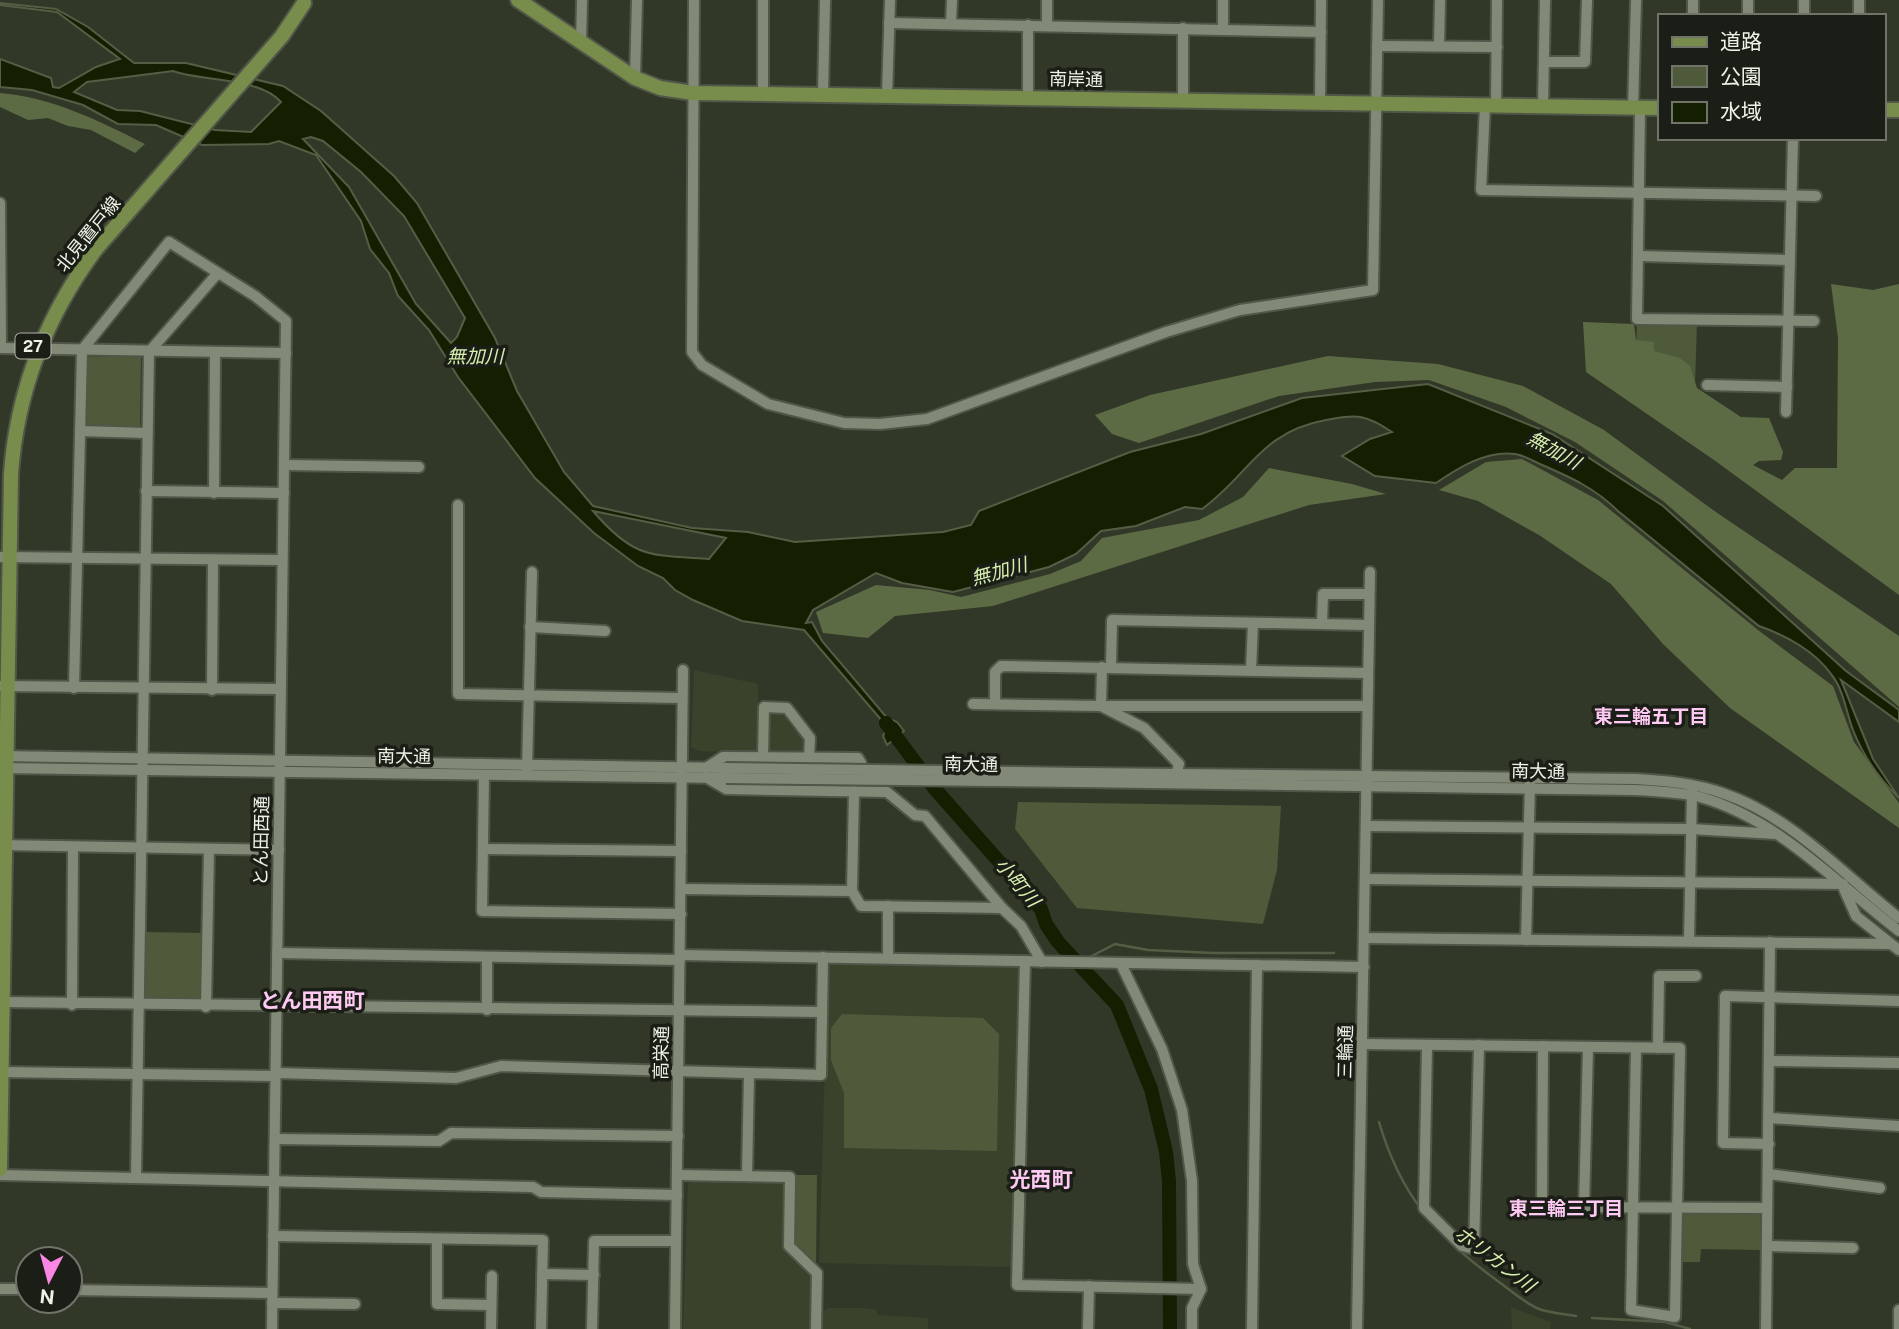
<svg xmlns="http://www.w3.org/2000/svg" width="1899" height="1329" viewBox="0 0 1899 1329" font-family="'Public Sans','Noto Sans JP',sans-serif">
<rect width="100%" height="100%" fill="#323827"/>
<g fill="#39422b">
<path d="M694,670L758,684V710L786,711L807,738V754L699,751L691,747Z"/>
<path d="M828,964L1018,968L1014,1267L819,1263Z"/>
<path d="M692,1180L781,1181L785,1184V1248L813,1277L812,1329H683L688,1184Z"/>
<path d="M1511,1307L1551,1322L1550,1329H1512Z"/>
<path d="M828,1308H863L877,1310V1315L928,1318V1329H823V1312Z"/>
</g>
<g fill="#4e5a39">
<path d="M1637,319L1697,320L1695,385L1636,357Z"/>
<path d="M88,357H141L140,427L86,426Z"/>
<path d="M1018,802L1281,806L1277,870L1263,924L1077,908L1015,829Z"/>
<path d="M146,932L203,933L201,1002L145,1001Z"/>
<path d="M842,1014L983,1018L999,1034L997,1151L844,1148V1093L831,1060V1028Z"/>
<path d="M793,1175H817L816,1264L792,1244Z"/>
<path d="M1679,1213L1760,1215V1250L1701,1249L1700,1262H1678Z"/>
</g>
<g fill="#5d6b45">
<path d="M0,93C52,97 99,121 145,144L135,153L91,130L68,126L48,118L28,120L0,107Z"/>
<path d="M1831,284L1873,290L1899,284V595L1714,460L1586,372L1583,322L1634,324L1636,340L1654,342V351L1680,358L1690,366L1697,388L1741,417L1769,418L1783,452L1781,460L1759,461L1753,465L1782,480L1795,468H1837L1838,338Z"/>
<path d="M1328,356L1438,364L1523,386L1604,430L1713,510L1899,636V707L1663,501L1575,442L1506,407L1429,380L1375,382L1279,396L1139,443L1112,434L1095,415L1150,395Z"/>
<path d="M1522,459L1598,500L1758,630L1833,686L1854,742L1899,803V828L1730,708L1663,644L1611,584L1539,535L1478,501L1439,490L1486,462Z"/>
<path d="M1269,468L1352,484L1386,494L1309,505L993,606L895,616L868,638L823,633L816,612L876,585L930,590L961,597L1050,574L1081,561L1102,538L1199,520L1243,497Z"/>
</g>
<path fill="#141e00" stroke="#555e45" stroke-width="2" fill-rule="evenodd" d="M0,3L56,9L88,27L134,63H186L283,86L321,111L394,176L417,203L495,338L517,391L564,472L593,506L692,528L748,532L795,542L943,532L971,525L979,511L1130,452L1201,434L1302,398L1428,384L1552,434L1663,506L1846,671L1899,710V722L1841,680L1873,759L1899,798C1879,779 1863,755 1853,730C1846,712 1844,690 1831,674C1815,651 1785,635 1759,626L1618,511C1595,488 1570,477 1540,464C1533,461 1523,455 1515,454C1486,450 1458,468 1436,483L1375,476L1342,456L1370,439L1392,432C1365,414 1357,414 1326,420C1260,432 1250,474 1202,509L1185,507L1136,526L1101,531L1076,554L1049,567L953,592L902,583L876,573L813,610L806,623L812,622L822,641L887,718L897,722L904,731L887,745L883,736L886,730L884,723L804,630L742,621L693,600L675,590L663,578L638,566L594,533L535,478L458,377L429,330L398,296L389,273L370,249L361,221L316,155L279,141L269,144L202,145L156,125L118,124L83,105L32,90L0,87V59L51,78L53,87L59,88L96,67L120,59L57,12L0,5ZM173,71C204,82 259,77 281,102L251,132L215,130L140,111L117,110L74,92L87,82ZM311,137L323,141L361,172L404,216L465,318L457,337L451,343L416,304L349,187L303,139ZM593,511L726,538L709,559C650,555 634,559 593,511Z"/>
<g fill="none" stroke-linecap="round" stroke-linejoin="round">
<g stroke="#555e45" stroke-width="2.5">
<path d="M1086,959L1115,944L1148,950L1213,953H1334"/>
<path d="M1379,1122C1400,1194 1435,1235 1495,1279C1509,1289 1523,1302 1539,1309C1550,1313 1564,1314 1576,1316"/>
<path d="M1592,1318L1665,1322L1690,1329"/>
</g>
<path stroke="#141e00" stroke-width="14" d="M886,723L935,789L1041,909L1046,924L1058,942L1117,1005L1151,1089L1166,1152L1169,1181L1170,1329"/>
<g stroke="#505648" stroke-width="14">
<g id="minor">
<path d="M694,0L692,352L702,365L768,404L844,423L880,424L927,419L1166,332L1240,310L1373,290L1378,0"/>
<path d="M1047,0V25"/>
<path d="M1693,16V0"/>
<path d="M1748,16V0"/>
<path d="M1804,16V0"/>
<path d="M1859,16V0"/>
<path d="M889,23L1321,32"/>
<path d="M951,23L952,0"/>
<path d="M1223,28V0"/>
<path d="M581,43L582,0"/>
<path d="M1377,46L1497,47"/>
<path d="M1439,46L1440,0"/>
<path d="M1544,62H1585L1587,0"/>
<path d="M635,78L637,0"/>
<path d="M763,95V0"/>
<path d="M823,95L825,0"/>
<path d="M887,96L890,0"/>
<path d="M1028,98V25"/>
<path d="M1183,100V28"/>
<path d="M1320,103L1321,0"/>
<path d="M1485,106L1481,190L1816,196"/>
<path d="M1496,106L1497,0"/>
<path d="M1543,106L1545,0"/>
<path d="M1633,108L1636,0"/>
<path d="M1640,108L1637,319L1814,321"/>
<path d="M0,203L1,348"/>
<path d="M1640,256L1789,260"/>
<path d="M0,348L286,353"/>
<path d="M1707,385L1787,387"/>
<path d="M1786,412L1793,138"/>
<path d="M80,431L147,433"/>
<path d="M285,465L419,467"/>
<path d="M146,491L284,493"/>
<path d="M214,493L215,352"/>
<path d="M458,505V694L682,698"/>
<path d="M0,557L282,560"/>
<path d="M1322,624L1323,594H1369"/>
<path d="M530,627L605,631"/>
<path d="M1102,667L1101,706H1367"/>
<path d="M1111,667L1112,620L1368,625"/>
<path d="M1251,670L1253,623"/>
<path d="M0,686L280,689"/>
<path d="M74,688L82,350L169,242L255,296L286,321L272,1329"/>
<path d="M212,690L213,560"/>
<path d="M973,704L1101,706L1144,728L1179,764L1175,779"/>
<path d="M995,704V672L1001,666L1368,673"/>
<path d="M1,756L726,768"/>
<path d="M763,757L764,707L787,708L810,738L809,758"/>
<path d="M1,768L726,778"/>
<path d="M706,768L723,757L858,758L861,763V778"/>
<path d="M527,769L532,572"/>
<path d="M1083,773L1636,779C1666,781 1696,783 1725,794C1792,817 1845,876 1899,918"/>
<path d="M484,775L482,911L681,914"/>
<path d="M709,779L726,789L887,792L915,815L925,816L1002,908"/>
<path d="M1082,782L1635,790C1657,791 1679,792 1700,797C1778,819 1836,883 1899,931"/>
<path d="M1366,826L1691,829L1776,834"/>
<path d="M0,845L279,850"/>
<path d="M483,849L681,851"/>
<path d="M1366,879L1843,884"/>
<path d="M681,889L852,891L854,791"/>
<path d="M1844,889L1856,916L1899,950"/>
<path d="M852,891L861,906L1002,908L1021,926L1042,962"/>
<path d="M1364,938L1889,944"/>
<path d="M1526,940L1530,782"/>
<path d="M1689,941L1692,791"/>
<path d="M277,953L680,960"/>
<path d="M680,955L1364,967"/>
<path d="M888,958V906"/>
<path d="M1025,961L1017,1285L1201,1289"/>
<path d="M1121,964L1162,1049L1182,1110L1192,1181L1193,1264L1201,1289L1192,1308V1329"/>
<path d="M0,1002L821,1012"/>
<path d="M72,1005L73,847"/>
<path d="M206,1007L209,849"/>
<path d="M487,1010V957"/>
<path d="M1363,1044L1680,1048L1675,1317L1631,1310L1636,1048"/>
<path d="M1427,1045L1424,1208L1462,1246L1474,1249L1479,1045"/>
<path d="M1543,1046L1542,1207L1767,1208"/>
<path d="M1658,1048L1659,976H1696"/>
<path d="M1771,1061L1899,1063"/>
<path d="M0,1072L275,1076"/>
<path d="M276,1073L456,1078L501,1066L821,1075L823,957"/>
<path d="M1770,1118L1899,1126"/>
<path d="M275,1139L439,1141L451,1133L678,1136"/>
<path d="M1769,1144L1723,1143L1725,996L1899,1001"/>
<path d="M1768,1174L1880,1188"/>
<path d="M0,1175L533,1187L541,1192L677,1195"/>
<path d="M677,1175L790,1177L789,1246L817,1273L816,1329"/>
<path d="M747,1176L749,1074"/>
<path d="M136,1178L149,352L217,274"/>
<path d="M1584,1207L1588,1047"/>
<path d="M273,1236L543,1240L541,1329"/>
<path d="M437,1239V1304L491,1305"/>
<path d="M1767,1246L1853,1248"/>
<path d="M542,1274L594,1275"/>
<path d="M0,1289H28"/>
<path d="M70,1290L272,1293"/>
<path d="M272,1303L355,1304"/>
<path d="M491,1329L492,1276"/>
<path d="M592,1329L594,1241H676"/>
<path d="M675,1329L683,670"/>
<path d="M1088,1329L1089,1286"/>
<path d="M1252,1329L1257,965"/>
<path d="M1357,1329L1370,572"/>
<path d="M1766,1329L1770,942"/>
<path d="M1899,1329V1310"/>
</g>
</g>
<g stroke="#505648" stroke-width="18">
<g id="major">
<path d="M518,0L635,78L660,88L693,93L1659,108"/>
<path d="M1883,110H1899"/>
<path d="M0,1169L11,474C17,391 47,315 96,249L282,36L304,3"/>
</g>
</g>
<use href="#minor" stroke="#828a77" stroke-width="10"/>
<use href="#major" stroke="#788d4b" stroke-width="14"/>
<g stroke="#505648" stroke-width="14" stroke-linecap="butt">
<g id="minor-bridge">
<path d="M726,768L1083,773"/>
<path d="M726,778L1082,782"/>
</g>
</g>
<use href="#minor-bridge" stroke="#828a77" stroke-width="10"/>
</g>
<g text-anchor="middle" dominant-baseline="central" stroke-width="7" stroke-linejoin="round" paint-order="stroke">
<rect fill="#1b1e16" stroke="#afb2a8" stroke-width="2" x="15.5" y="333.5" width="35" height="25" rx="5"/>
<g font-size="16" font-weight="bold" fill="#eef2e7">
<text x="33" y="346">27</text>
</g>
<g font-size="18" fill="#eef2e7" stroke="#1b1e16">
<text transform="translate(1076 79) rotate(1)">南岸通</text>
<text transform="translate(88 234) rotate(-51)">北見置戸線</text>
<text transform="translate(404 756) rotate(1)">南大通</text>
<text transform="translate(971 764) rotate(1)">南大通</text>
<text transform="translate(1538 771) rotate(1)">南大通</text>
<text transform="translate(261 841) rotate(-89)">とん田西通</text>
<text transform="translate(1345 1052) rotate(-89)">三輪通</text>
<text transform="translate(661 1053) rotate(-89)">高栄通</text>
</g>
<g font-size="19" font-style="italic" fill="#d7efae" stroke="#1b1e16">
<text x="475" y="356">無加川</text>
<text transform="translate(1554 450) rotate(29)">無加川</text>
<text transform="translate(999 571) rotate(-15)">無加川</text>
<text transform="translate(1018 882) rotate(50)">小町川</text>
<text transform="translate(1495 1259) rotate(37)">ホリカン川</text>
</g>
<g font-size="19" font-weight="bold" fill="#fec9f2" stroke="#1b1e16">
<text x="1651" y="716">東三輪五丁目</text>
<text x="1566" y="1208">東三輪三丁目</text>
</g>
<g font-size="21" font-weight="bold" fill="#fec9f2" stroke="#1b1e16">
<text x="312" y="1000">とん田西町</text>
<text x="1041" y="1179">光西町</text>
</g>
</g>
<rect x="1658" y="14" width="228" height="126" fill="#1b1e16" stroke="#6f736a" stroke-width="2"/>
<rect x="1672" y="37" width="35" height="10" fill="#788d4b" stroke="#6f736a" stroke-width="2"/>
<text x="1720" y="49" font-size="21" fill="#eef2e7">道路</text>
<rect x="1672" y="66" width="35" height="21" fill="#4e5a39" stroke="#6f736a" stroke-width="2"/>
<text x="1720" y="84" font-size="21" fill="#eef2e7">公園</text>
<rect x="1672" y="102" width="35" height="21" fill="#141e00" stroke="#6f736a" stroke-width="2"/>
<text x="1720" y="119" font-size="21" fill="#eef2e7">水域</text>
<g transform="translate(49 1280) rotate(186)"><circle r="33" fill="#1b1e16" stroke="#6f736a" stroke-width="2"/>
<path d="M0-5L12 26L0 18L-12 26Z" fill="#fb87e5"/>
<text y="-10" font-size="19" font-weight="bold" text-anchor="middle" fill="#eef2e7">N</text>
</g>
</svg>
